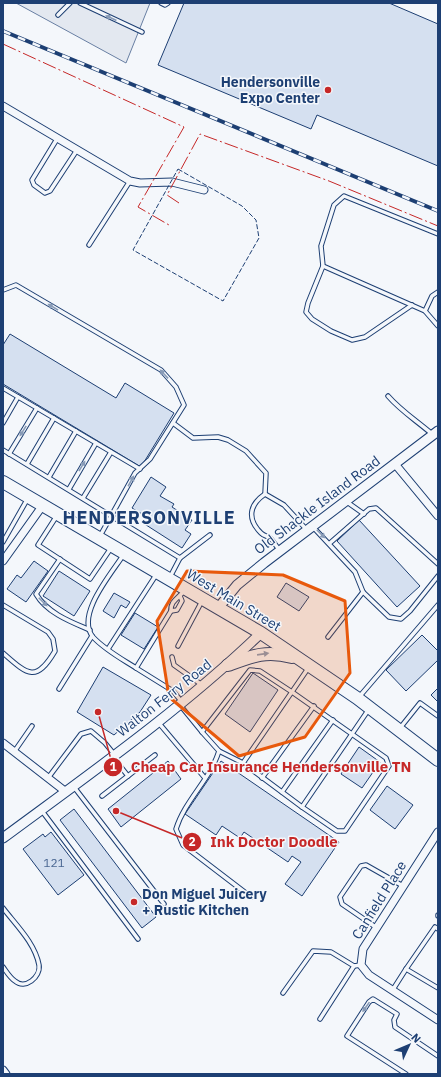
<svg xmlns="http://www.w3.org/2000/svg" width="441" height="1077" viewBox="0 0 441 1077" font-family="'IBM Plex Sans',sans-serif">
<rect width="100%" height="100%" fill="#f4f7fb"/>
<path fill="#e3e8f0" stroke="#687fa3" d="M16,3H150L126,63Z"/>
<g fill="#d5e0f0" stroke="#1d3f73">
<path d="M184,3H389L438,24V166L317,115L311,129L158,65Z"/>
<path d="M10,334L116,398L125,383L174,413L141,467L3,384V345Z"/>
<path d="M151,477L166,487L160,496L174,504L172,507L192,520L185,530L191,534L182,548L143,523L147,517L132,508Z"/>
<path d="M359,520L420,586L397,607L337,541Z"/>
<path d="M34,561L48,571L26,602L7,589L17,575L21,578Z"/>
<path d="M59,571L90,591L74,616L43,596Z"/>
<path d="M286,583L309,597L299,611L277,597Z"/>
<path d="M114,593L130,602L126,608L121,605L114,618L103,611Z"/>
<path d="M135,613L158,627L144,649L121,635Z"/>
<path d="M422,635L438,651V660L406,691L386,670Z"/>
<path d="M103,667L151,695L140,712L114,735L77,712Z"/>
<path d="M253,673L278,690L250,732L225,714Z"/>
<path d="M438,688V702L431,695Z"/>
<path d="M359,747L380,762L362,788L341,774Z"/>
<path d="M168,761L181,779L121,827L108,809Z"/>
<path d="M221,761L339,842L302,896L285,884L301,862L292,856L288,862L244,832L240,838L222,826L216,835L185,814Z"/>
<path d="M387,786L413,805L395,829L370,810Z"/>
<path d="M74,809L156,917L142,928L60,820Z"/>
<path d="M51,832L84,875L58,895L23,849L43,834L45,837Z"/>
</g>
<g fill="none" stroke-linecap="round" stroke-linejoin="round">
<g stroke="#1d3f73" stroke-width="5.5">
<g id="service">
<path d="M80,3L142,32"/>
<path d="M161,3L165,5L168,3"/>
<path d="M58,15L70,3"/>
<path d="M57,139L32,180L34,185L45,193L50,191L77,150"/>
<path d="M438,234L344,196L334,205L321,246L323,266L425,311L438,326"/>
<path d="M89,245L130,181"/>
<path d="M323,266L308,303L306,312L312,319L331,331L352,340L365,337L412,305"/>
<path d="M3,290L16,285L161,370L176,387L184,405L150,459L135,473L100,536"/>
<path d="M425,311L432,296L438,292"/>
<path d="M3,388L140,469"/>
<path d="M388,396C401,411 417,421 432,434"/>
<path d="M3,423L18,397"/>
<path d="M173,423L193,438L218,437L228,440L246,451L266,473L265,494C249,505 247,519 261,533C264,536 267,536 270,538C273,541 277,547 280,551"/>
<path d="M3,450L180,558L170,577"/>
<path d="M9,454L37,408"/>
<path d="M27,464L54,418"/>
<path d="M49,477L76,431"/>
<path d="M69,489L96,443"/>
<path d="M265,494L284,505L306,529"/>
<path d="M83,498L111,452"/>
<path d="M347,502L364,514"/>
<path d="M56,517L38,545L90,579L111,548"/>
<path d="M313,527L355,572L363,592L389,617L401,619L410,611L438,576"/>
<path d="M3,542L28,498"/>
<path d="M330,543L369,509L376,508L438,564"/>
<path d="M124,554C112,573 75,615 93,637C105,650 122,659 136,668"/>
<path d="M180,558L210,535"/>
<path d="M60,559L36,594C47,613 71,622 90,630"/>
<path d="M3,605L48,632L53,639L55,651C36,683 28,675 3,653"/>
<path d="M171,611L177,610L182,601L180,596"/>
<path d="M328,637L363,592"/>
<path d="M178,646L202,601"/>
<path d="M108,649L156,575"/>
<path d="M172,657L174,665L202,685"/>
<path d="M309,667L243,763L302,807L369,709"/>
<path d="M59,689L92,636"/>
<path d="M359,697L438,605"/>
<path d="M181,701L173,691L136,668L171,611C170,601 179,598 184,591"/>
<path d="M180,705L202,732"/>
<path d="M158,722L205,778"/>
<path d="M400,728L420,703L438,716"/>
<path d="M219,751C210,780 185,800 176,829L183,845L251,897"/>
<path d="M14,752L32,726"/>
<path d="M113,757L128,776"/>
<path d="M243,763L219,751L202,732L250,670L260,671L292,692L386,758L389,766L345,831H337L302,807"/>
<path d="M48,778L81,734L91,731L105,743L114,754"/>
<path d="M262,778L314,706"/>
<path d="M74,787L164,904"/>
<path d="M282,792L333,720"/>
<path d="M102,796L155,755"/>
<path d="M42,811L138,939"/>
<path d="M3,908C16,925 35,943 39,965C41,977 25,990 15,981C10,978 6,971 3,967"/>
<path d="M438,915V916"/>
<path d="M377,928L342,904L340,897L361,866L366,865L403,886"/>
<path d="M406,969L435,927L438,929"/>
<path d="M392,991L406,969L438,988"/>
<path d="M283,993L313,951L331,952L354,966L361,965"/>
<path d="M320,1019L354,966"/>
<path d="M406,1074L347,1036L369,1002L373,999L397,1014L394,1020L395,1027L438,1056"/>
</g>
</g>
<g stroke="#1d3f73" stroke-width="9">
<g id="minor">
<path d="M3,106L130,181L140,183L172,182L204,190"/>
<path d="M395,464L438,516"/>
<path d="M3,561L43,505"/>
<path d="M3,743L66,792"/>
<path d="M438,832L363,949L361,965L369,975L438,1020"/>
<path d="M3,1070L6,1074"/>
</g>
</g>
<g stroke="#1d3f73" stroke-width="11">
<g id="tertiary">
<path d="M219,607L237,585L264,563L438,431"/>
<path d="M3,838C91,773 182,709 261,633"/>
</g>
</g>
<g stroke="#1d3f73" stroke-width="14">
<g id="primary">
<path d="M3,482L261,633L357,698L438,760"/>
<path d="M228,665C252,656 266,650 292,657"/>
</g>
</g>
<use href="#service" stroke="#f4f7fb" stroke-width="3.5"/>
<use href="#minor" stroke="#f4f7fb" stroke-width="7"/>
<use href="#tertiary" stroke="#f4f7fb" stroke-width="9"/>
<use href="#primary" stroke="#f4f7fb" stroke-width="12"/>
<g stroke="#1d3f73" stroke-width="4">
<path id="rail" d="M3,31L438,211"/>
</g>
<use href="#rail" stroke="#f4f7fb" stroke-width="2.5" stroke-dasharray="8" stroke-linecap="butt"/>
<path stroke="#1d3f73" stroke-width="1" stroke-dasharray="5 2" stroke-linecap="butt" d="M178,169L242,206L256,220L259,238L223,301L133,250Z"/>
<g stroke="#c62828" stroke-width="1" stroke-dasharray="14 3 2 3" stroke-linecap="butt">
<path d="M3,44L184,127L138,207L169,225"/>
<path d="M179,203L167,195L200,134L329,181L438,226"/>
</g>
</g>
<defs><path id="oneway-solid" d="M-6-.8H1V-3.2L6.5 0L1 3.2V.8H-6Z"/></defs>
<g fill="#889bb7">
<use href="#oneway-solid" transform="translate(111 18) rotate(-155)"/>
<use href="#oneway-solid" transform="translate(53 307) rotate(-149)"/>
<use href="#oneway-solid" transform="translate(164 374) rotate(-133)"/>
<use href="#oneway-solid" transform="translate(23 431) rotate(122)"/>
<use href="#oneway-solid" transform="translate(82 466) rotate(-59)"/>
<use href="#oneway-solid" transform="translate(131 481) rotate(-61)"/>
<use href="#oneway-solid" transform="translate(321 534) rotate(45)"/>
<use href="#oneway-solid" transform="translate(43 602) rotate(45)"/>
<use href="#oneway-solid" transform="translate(263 654) rotate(-8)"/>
<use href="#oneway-solid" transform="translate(366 1007) rotate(125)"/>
</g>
<path fill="#e8590c" fill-opacity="0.2" stroke="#e8590c" stroke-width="3" stroke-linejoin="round" d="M187,571L283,575L345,601L350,673L305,737L239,756L169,697L157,621Z"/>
<g fill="#c62828" stroke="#f4f7fb" stroke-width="1.5">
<circle cx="328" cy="90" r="4"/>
<circle cx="134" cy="902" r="4"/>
</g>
<g text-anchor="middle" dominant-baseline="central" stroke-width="3" stroke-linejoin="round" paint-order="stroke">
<g font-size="12" fill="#4b6792">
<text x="54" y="862">121</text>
</g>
<g font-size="14" font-weight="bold" fill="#1d3f73" stroke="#f4f7fb" text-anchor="end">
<text x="320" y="82">Hendersonville<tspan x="320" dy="16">Expo Center</tspan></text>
<text x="142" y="894" text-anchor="start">Don Miguel Juicery<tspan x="142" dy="16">+ Rustic Kitchen</tspan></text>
</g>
<g font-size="14" fill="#1d3f73" stroke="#f4f7fb">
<text transform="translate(317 505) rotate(-37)">Old Shackle Island Road</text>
<text transform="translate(234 600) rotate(31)">West Main Street</text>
<text transform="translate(164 698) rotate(-38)">Walton Ferry Road</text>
<text transform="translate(379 900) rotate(-58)">Canfield Place</text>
</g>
<g font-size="18" font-weight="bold" letter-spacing="1" fill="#1d3f73" stroke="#f4f7fb">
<text x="149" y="517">HENDERSONVILLE</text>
</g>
</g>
<path fill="none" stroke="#c62828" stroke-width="1.5" d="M98 712L113 767M116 811L192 842"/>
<g fill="#c62828" stroke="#f4f7fb" stroke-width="1.5">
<circle cx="98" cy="712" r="4"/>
<circle cx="116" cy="811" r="4"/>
<circle cx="113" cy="767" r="10"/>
<circle cx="192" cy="842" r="10"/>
</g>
<g font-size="12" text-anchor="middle" font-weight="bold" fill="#fff">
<text x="113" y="771">1</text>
<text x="192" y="846">2</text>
</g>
<g font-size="15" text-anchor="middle" font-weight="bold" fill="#c62828" stroke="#f4f7fb" stroke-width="3" stroke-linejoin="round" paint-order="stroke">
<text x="271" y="772">Cheap Car Insurance Hendersonville TN</text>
<text x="274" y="847">Ink Doctor Doodle</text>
</g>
<rect width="441" height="1077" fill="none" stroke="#1d3f73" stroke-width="8"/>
<g transform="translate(409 1045) rotate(46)" stroke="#f4f7fb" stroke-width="3" paint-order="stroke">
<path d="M0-3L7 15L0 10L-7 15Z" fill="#1d3f73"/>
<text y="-6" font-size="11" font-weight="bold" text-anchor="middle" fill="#1d3f73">N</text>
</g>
</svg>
